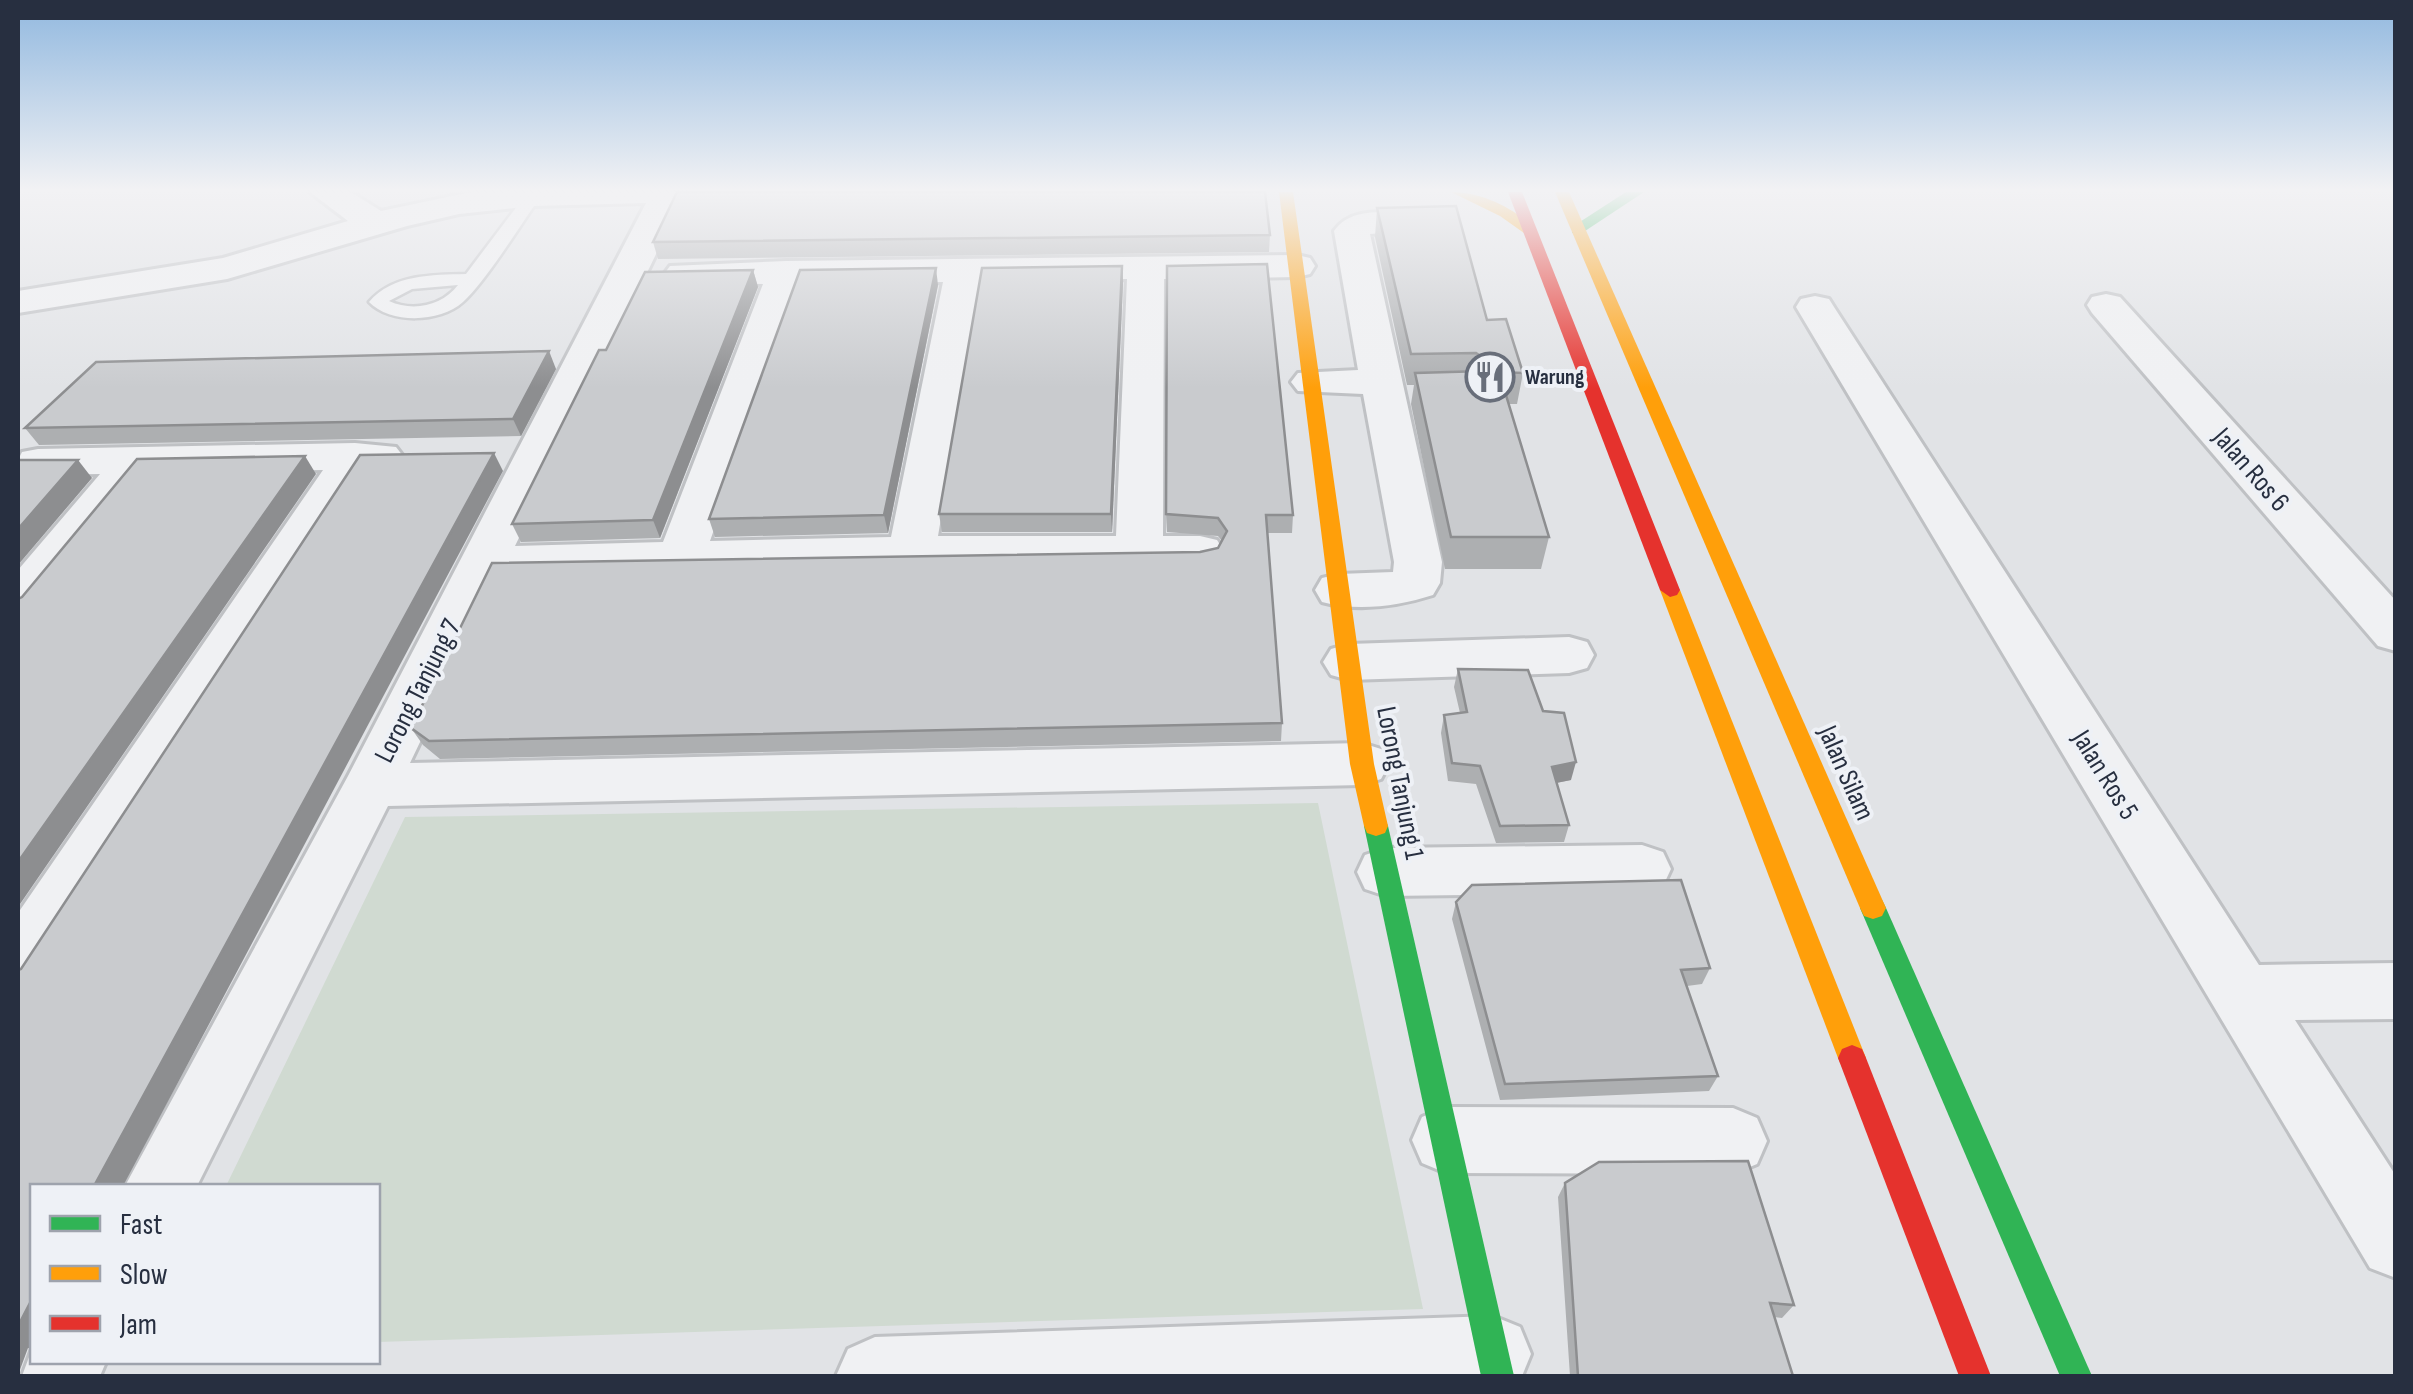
<svg xmlns="http://www.w3.org/2000/svg" width="2413" height="1394" viewBox="0 0 2413 1394" font-family="'Sofia Sans Condensed',sans-serif">
<rect width="100%" height="100%" fill="#e1e3e6"/>
<path fill="#d0dad1" d="M1318,803L1423,1309L378,1342V1186H226L405,817Z"/>
<g fill="none" stroke-linecap="round" stroke-linejoin="round">
<g stroke="#bfc1c4" stroke-width="5">
<path id="lane" d="M538,192L541,196C521,224 486,281 463,302C440,323 390,324 369,302C393,274 432,275 466,274L527,193ZM458,285C442,306 413,312 389,301L412,289Z"/>
</g>
<g stroke="#bfc1c4" stroke-width="6">
<g id="street">
<path d="M310,192H351L381,211L471,192H686L515,546L663,542L763,284L670,282L664,274L670,266L786,261L1297,255L1310,258L1315,266L1310,274L1297,277L1164,279L1163,536H1200L1217,540L1224,551L1217,562L1200,566L912,568L499,577L410,763L1362,743L1381,749L1389,764L1381,779L1362,785L388,806L197,1186H125L348,776L646,203L533,206L459,214L407,226L227,279L18,313V291L223,258L348,221ZM1127,279L1116,536H938L981,281ZM943,282L891,537L710,541L800,284Z"/>
<path d="M1409,212L1421,216L1427,223L1421,230L1370,234L1442,562L1440,583L1433,595C1398,606 1358,612 1322,602L1315,590L1322,578L1339,574L1393,572L1394,562L1363,394L1298,391L1291,382L1298,373L1358,370L1334,231C1351,207 1382,213 1409,212Z"/>
<path d="M2106,294L2120,297L2396,601V651L2378,646L2092,313L2087,305L2092,297Z"/>
<path d="M1815,296L1829,299L1834,307L2259,965L2396,963V1019L2295,1020L2396,1176V1278L2370,1268L1796,307L1801,299Z"/>
<path d="M355,443L396,447L403,456L396,465L368,470L40,982L18,990V913L323,470L148,473L35,613L18,618V570L100,474L38,475L22,472L18,460L22,452L38,449Z"/>
<path d="M1569,637L1587,642L1594,655L1587,668L1569,673L1349,680L1331,675L1323,662L1331,649L1349,644Z"/>
<path d="M1642,845L1663,852L1671,869L1663,886L1642,893L1386,896L1365,889L1357,872L1365,855L1386,848Z"/>
<path d="M1446,1107L1733,1108L1757,1118L1767,1141L1757,1164L1733,1174L1446,1173L1422,1163L1412,1140L1422,1117Z"/>
<path d="M1493,1316L1520,1327L1531,1354L1522,1376H836L848,1349L875,1337Z"/>
<path d="M32,1349V1362H106L100,1376H22Z"/>
</g>
</g>
<use href="#lane" fill="#f0f1f3" fill-rule="evenodd"/>
<use href="#street" fill="#f0f1f3" fill-rule="evenodd"/>
<g fill="#30b455" fill-rule="evenodd">
<path d="M1626,192H1644L1582,233H1572V227Z"/>
<path d="M1376,816L1385,819L1388,826L1514,1376H1481L1364,826L1367,819Z"/>
<path d="M1873,897L1882,900L1886,908L2092,1376H2060L1860,908L1864,900Z"/>
</g>
<g fill="#ff9f0a" fill-rule="evenodd">
<path d="M1279,192H1293L1374,764L1388,826L1385,833L1376,836L1367,833L1364,826L1350,764Z"/>
<path d="M1451,192C1482,192 1514,208 1537,230L1524,233L1500,216Z"/>
<path d="M1555,192H1569L1886,908L1882,916L1873,919L1864,916L1860,908Z"/>
<path d="M1670,583L1680,590L1866,1058L1862,1067L1852,1071L1842,1067L1838,1058L1660,590Z"/>
</g>
<g fill="#e5322d" fill-rule="evenodd">
<path d="M1508,192H1522L1680,590L1677,595L1670,597L1660,590Z"/>
<path d="M1852,1045L1862,1049L1866,1058L1991,1376H1959L1838,1058L1842,1049Z"/>
</g>
</g>
<g fill="#adafb1">
<path d="M1377,208L1487,320L1523,373L1517,404H1508L1549,537L1541,569H1445L1411,404L1414,385H1407L1375,237Z"/>
<path d="M1270,235L1269,252L658,259L653,242Z"/>
<path d="M1122,266L1123,283L1112,532H942L939,514Z"/>
<path d="M753,270L758,287L660,538L521,542L512,524L606,350Z"/>
<path d="M938,285L888,533L715,537L709,519Z"/>
<path d="M556,369L521,436L39,445L25,428Z"/>
<path d="M1166,514L1293,515L1292,533H1267L1282,723L1281,741L440,759L423,745L411,728L1218,548L1222,541L1218,536L1167,532Z"/>
<path d="M1458,669L1543,711L1571,780L1556,783L1569,825L1564,842L1496,843L1476,784L1448,781L1441,733L1444,715L1460,713L1454,687Z"/>
<path d="M1456,902L1710,968L1702,984L1687,986L1718,1076L1709,1091L1500,1100L1452,919Z"/>
<path d="M1565,1183L1794,1305L1782,1318L1774,1317L1793,1376H1570L1558,1197Z"/>
</g>
<g fill="#8d8e90">
<path d="M1122,266L1123,283L1112,532L1111,514Z"/>
<path d="M936,268L938,285L888,533L884,515Z"/>
<path d="M753,270L758,287L660,538L653,520Z"/>
<path d="M549,351L556,369L521,436L513,419Z"/>
<path d="M494,453L503,471L123,1186H94Z"/>
<path d="M305,456L316,474L18,907V862Z"/>
<path d="M78,460L92,478L18,565V529Z"/>
<path d="M1576,762L1571,780L1546,785L1552,767Z"/>
<path d="M32,1299V1349L28,1348L18,1375L19,1376H18V1326Z"/>
</g>
<g fill="#c9cbce" stroke="#8d8e90" stroke-width="2.5">
<path d="M677,192H1265L1270,235L653,242Z"/>
<path d="M1456,206L1487,320L1506,319L1523,373L1499,372L1549,537H1451L1415,373L1484,371L1490,362L1476,353L1411,354L1377,208Z"/>
<path d="M1267,264L1293,515H1266L1282,723L429,741L411,728L492,563L1200,552L1218,548L1227,531L1218,518L1166,514L1167,266Z"/>
<path d="M1122,266L1111,514H939L982,268Z"/>
<path d="M936,268L884,515L709,519L800,270Z"/>
<path d="M753,270L653,520L512,524L599,350H606L645,272Z"/>
<path d="M549,351L513,419L25,428L96,362Z"/>
<path d="M494,453L94,1186H32V1299L18,1326V970L21,969L360,455Z"/>
<path d="M305,456L18,862V599L22,597L137,459Z"/>
<path d="M18,460H78L18,529Z"/>
<path d="M1458,669L1528,670L1543,711L1564,713L1576,762L1552,767L1569,825L1500,826L1480,766L1452,763L1444,715L1467,712Z"/>
<path d="M1681,880L1710,968L1681,970L1718,1076L1505,1084L1456,902L1472,885Z"/>
<path d="M1748,1161L1794,1305L1770,1303L1793,1376H1578L1565,1183L1599,1162Z"/>
</g>
<linearGradient id="sky" x2="0" y2="1"><stop stop-color="#91b8df"/><stop offset="0.49" stop-color="#f2f2f4"/><stop offset="1" stop-color="#f2f2f4" stop-opacity="0"/></linearGradient>
<rect width="2413" height="388" fill="url(#sky)"/>
<defs>
<g id="restaurant-ring" transform="scale(2.5)"><circle r="9.5" fill="#eef1f6" stroke="#686e7a" stroke-width="1.5"/><path d="M-5-6h1v4h1v-4h1v4h1v-4h1v5L-1.5 .5V6h-2V.5L-5-1ZM5-6V6H3V1.5H1.5Q1.5-4 5-6Z" fill="#686e7a"/></g>
</defs>
<g fill-rule="evenodd">
<use href="#restaurant-ring" x="1490" y="377"/>
</g>
<g text-anchor="middle" dominant-baseline="central" stroke-width="8" stroke-linejoin="round" paint-order="stroke">
<g font-size="22" font-weight="bold" fill="#272f40" stroke="#eef1f6" text-anchor="start">
<text x="1525" y="377">Warung</text>
</g>
<g font-size="28" fill="#272f40" stroke="#eef1f6">
<text transform="translate(2251 470) rotate(49)">Jalan Ros 6</text>
<text transform="translate(418 691) rotate(-63)">Lorong Tanjung 7</text>
<text transform="translate(1846 773) rotate(66)">Jalan Silam</text>
<text transform="translate(2105 775) rotate(58)">Jalan Ros 5</text>
<text transform="translate(1400 783) rotate(79)">Lorong Tanjung 1</text>
</g>
</g>
<rect width="2413" height="1394" fill="none" stroke="#272f40" stroke-width="40"/>
<rect x="30" y="1184" width="350" height="180" fill="#eef1f6" stroke="#9ea3ad" stroke-width="2.5"/>
<rect x="50" y="1216" width="50" height="15" fill="#30b455" stroke="#9ea3ad" stroke-width="2.5"/>
<text x="120" y="1234" font-size="30" fill="#272f40">Fast</text>
<rect x="50" y="1266" width="50" height="15" fill="#ff9f0a" stroke="#9ea3ad" stroke-width="2.5"/>
<text x="120" y="1284" font-size="30" fill="#272f40">Slow</text>
<rect x="50" y="1316" width="50" height="15" fill="#e5322d" stroke="#9ea3ad" stroke-width="2.5"/>
<text x="120" y="1334" font-size="30" fill="#272f40">Jam</text>
</svg>
